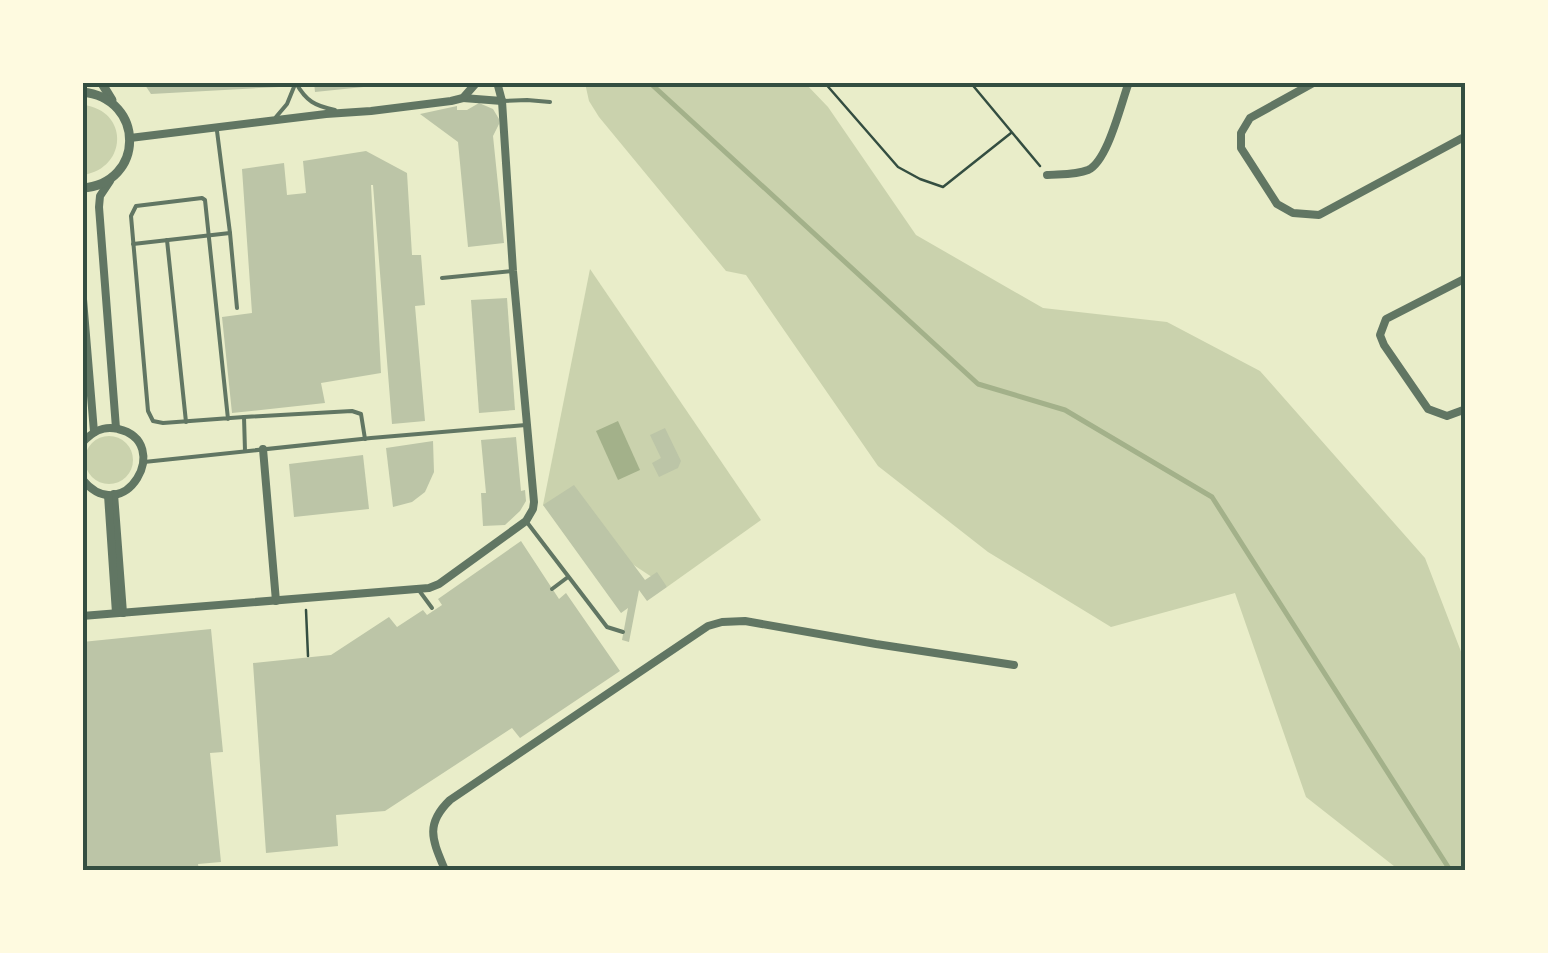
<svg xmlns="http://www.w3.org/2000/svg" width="1548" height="953" viewBox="0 0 1548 953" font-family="'Open Sans',sans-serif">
<rect width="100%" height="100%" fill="#e9edc9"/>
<g fill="#cad2ad">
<path d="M585,83H805L828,107L916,235L1043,308L1167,322L1260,371L1425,558L1465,662V870H1399L1306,797L1235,593L1111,627L988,552L878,466L746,275L726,271L599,117L589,101Z"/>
<path d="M83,105C129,110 128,168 83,175Z"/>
<path d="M590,269L761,520L667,587L543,505Z"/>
<circle cx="109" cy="460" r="24"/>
</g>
<path fill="#a3b18a" d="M618,421L640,470L618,480L596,431Z"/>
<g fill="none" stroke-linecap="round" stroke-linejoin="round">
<path stroke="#a3b18a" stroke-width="5" d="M649,82L978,384L1065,410L1212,497L1450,870"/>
</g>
<g fill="#bcc5a7">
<path d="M143,82H278L279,87L151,94Z"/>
<path d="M314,82H383V85L315,92Z"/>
<path d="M479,103L493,109L499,119V124L493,136L504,243L468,247L458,142L420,114L457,106V110H467Z"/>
<path d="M366,151L407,173L412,255H421L425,305L415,306L425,421L392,424L373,185H371L381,373L321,383L325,403L232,413L222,317L252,313L242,169L284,163L287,195L306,193L303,161Z"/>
<path d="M507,298L515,410L479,413L471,300Z"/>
<path d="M665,428L681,461L678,468L659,477L652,463L661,458L650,435Z"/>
<path d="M516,437L521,491L525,490L526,501L520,511L505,525L483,526L481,493H486L481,440Z"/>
<path d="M433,441L434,472L425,492L412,502L393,507L386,448Z"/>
<path d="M363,455L369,509L294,517L289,464Z"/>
<path d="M574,485L645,580L657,572L667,587L647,601L639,590L629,642L622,640L628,608L621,613L543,505Z"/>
<path d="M521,541L559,599L566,593L620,671L520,738L512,728L385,811L336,815L338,846L266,853L253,663L331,655L389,617L397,627L423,610L427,615L442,605L438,599Z"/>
<path d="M211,629L223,752L210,753L221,862L198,864L199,870H82V642Z"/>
</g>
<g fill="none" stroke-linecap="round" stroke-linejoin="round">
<g stroke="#344e41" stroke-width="2.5">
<path d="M824,82L898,167L920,179L943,187L1011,133"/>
<path d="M970,82L1040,166"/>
<path d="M306,610L308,656"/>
</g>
<g stroke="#617663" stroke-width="4">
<path d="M296,83C306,101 315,106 335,110"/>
<path d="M502,101L527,100L550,102"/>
<path d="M276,117L287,104L296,82"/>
<path d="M230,233L237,308"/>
<path d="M167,240L186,422"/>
<path d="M133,244L230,233L217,131"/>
<path d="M442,278L512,271"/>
<path d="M244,417L245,451"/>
<path d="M228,419L205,200L202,198L136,206L131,216L148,411L153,421L163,423L244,417L352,411L361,414L365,439"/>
<path d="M144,462L371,438L526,425"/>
<path d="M526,521L607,627L623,632"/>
<path d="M418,589L432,608"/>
<path d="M552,589L568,577"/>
</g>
<g stroke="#617663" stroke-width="8">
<path d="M1315,82L1250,118L1241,133V148L1277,204L1293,213L1319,215L1466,136"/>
<path d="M463,98L502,101"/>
<path d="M130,138L326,114L371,111L451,101L463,98L477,82"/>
<path d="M1047,175C1060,174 1076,175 1088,170C1108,161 1121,103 1129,82"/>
<path d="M110,181L100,196L99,207L116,428"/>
<path d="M1466,278L1386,319L1380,335L1384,345L1428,409L1447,416L1466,409"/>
<path d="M82,287L94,432"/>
<path d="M82,443C92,432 103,425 118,429C175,442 124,531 82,479"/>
<path d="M263,449L276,601"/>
<path d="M114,494L123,613"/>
<path d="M108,495L116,613"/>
<path d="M82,616L429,588L439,584L526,521L533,509L534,502L513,271L502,101L497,82"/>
<path d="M445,870C433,841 424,825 450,800L708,626L722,622L745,621L876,644L1014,665"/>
</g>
<g stroke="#617663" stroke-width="9">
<path d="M101,82L112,100"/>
<path d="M82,92C146,98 145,184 82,188"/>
</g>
</g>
<rect width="1548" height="953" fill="none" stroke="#fefae0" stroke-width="170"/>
<rect x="85" y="85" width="1378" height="783" fill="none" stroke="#344e41" stroke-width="4"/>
</svg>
